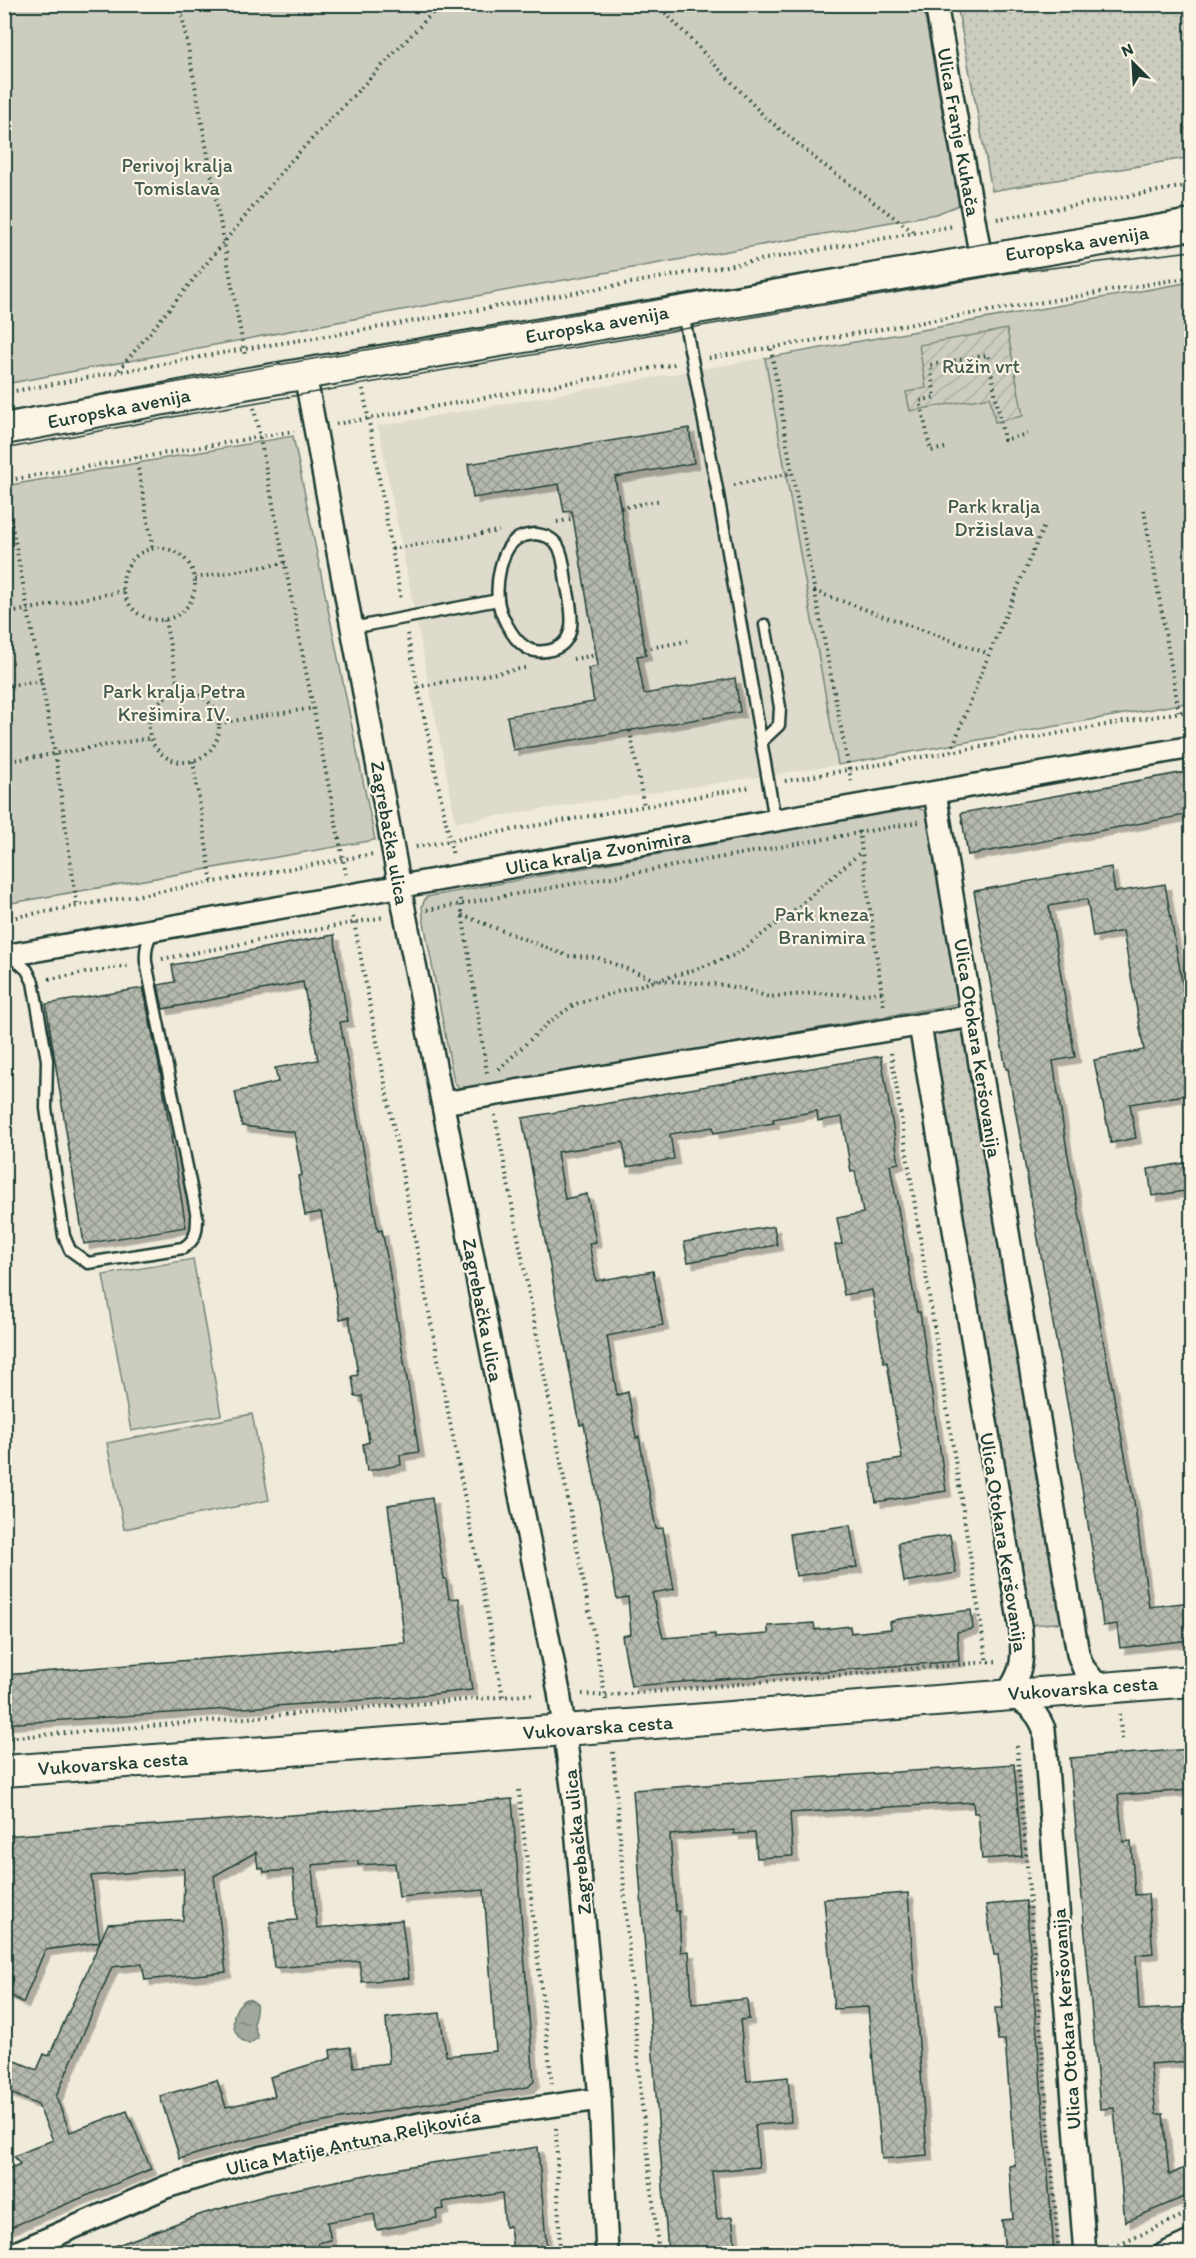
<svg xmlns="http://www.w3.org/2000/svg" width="1196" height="2258" viewBox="0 0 1196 2258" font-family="Itim,sans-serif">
<defs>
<pattern id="grass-dots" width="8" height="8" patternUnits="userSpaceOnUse" patternTransform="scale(1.5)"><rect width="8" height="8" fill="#cccdbf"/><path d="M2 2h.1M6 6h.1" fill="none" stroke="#afb1a5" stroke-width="1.8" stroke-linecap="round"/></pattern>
<pattern id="garden-furrows" width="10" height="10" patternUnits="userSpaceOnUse" patternTransform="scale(1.5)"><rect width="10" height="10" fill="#cccdbf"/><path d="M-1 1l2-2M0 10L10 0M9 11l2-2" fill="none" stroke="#afb1a5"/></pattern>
<pattern id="water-ripples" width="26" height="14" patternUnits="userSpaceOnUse" patternTransform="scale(1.5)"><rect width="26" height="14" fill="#9fa89a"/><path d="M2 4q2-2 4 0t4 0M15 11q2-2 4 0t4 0" fill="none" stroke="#818a7e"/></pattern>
<pattern id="building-cross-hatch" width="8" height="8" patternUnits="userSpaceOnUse" patternTransform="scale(1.5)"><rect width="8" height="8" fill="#b5b9ad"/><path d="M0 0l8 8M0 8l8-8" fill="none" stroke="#93988e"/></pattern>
<filter id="shadow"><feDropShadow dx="5.5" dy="5.5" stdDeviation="0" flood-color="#0004"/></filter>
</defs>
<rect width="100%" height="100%" fill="#efeada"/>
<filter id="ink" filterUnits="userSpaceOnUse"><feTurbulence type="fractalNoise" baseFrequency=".0167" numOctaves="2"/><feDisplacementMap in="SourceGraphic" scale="12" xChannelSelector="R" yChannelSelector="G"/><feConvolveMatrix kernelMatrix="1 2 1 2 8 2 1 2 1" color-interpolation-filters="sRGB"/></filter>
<g filter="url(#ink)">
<path fill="#dedbcc" d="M765,358L838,765L456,822L378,426Z"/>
<g fill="url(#grass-dots)" stroke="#76857a" stroke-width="1.5">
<path d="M957,5H1191V157L992,191Z"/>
<path d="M970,1030L1065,1622L1032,1625L932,1034Z"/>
</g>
<g fill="#cccdbf" stroke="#76857a" stroke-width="1.5">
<path d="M5,4L923,5L959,205L936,214L536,285L5,384Z"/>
<path d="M1191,282V702L838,765L765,358Z"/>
<path d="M293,436L375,840L5,904V486Z"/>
<path d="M915,807L928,812L963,1003L469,1089L460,1088L454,1082L423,917L422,906L426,897Z"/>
<path d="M193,1259L221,1415L131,1431L103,1275Z"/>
<path d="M252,1414L269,1500L124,1529L107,1443Z"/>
</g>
<path fill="url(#garden-furrows)" stroke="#76857a" stroke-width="1.5" d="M1007,329L1023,416L995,422L990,397L910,411L906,392L926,388L919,345Z"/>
<path fill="url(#water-ripples)" stroke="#6c7d71" stroke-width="1.5" d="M247,1999C263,2002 254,2013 254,2023C254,2028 257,2033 258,2038L249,2044C229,2037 228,2008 247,1999Z"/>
<g fill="url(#building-cross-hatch)" stroke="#1f3d34" stroke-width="1.5" filter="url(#shadow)">
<path d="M689,428L694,463L615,477L646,655L637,656L644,694L735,678L740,712L513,750L507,716L594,702L588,668L598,666L572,511L564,512L559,484L473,498L468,464Z"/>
<path d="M1191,771V814L968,855L961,813Z"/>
<path d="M1111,867L1115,892L1165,884L1191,1033V1094L1130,1104L1136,1138L1111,1143L1094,1060L1144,1050L1123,931L1093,937L1087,899L1049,906L1075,1057L1053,1061L1067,1150L1135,1507L1149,1607L1191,1602V1640L1120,1648L1117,1624L1103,1626L1098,1585L1080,1476L1008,1069H1006L974,891Z"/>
<path d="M334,935L348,1021L340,1022L378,1231L382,1230L387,1257L419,1452L400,1455L401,1465L367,1471L363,1444L369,1442L362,1396L355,1397L352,1376L358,1375L349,1317L340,1319L321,1212L305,1215L298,1176L302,1175L294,1132L242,1126L235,1092L278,1082L275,1068L318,1060L303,982L163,1009L158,985L175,982L172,965Z"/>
<path d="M143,988L160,1070L186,1227L84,1244L46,1004Z"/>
<path d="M881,1056L899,1163L890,1165L917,1312H920L946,1491L876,1502L870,1464L902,1459L887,1362L884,1363L872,1290L844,1295L835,1245L842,1244L837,1218L863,1213L855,1171L851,1172L842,1117L818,1121L817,1111L773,1119L774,1123L714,1133L713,1127L670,1134L674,1159L627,1167L623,1142L557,1152L565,1199L587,1194L596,1242L589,1243L596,1281L653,1271L663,1325L607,1336L617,1395L628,1392L636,1438L639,1437L656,1529L663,1528L674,1589L652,1593L663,1638L715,1634V1638L768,1634V1626L814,1623L815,1630L850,1626L851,1633L891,1629L890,1622L899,1619L971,1610L973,1629L957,1632L959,1661L631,1686L622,1636L631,1634L628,1597L617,1599L584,1424L580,1425L566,1351L522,1118Z"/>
<path d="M1191,1162V1190L1152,1196L1148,1169Z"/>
<path d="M774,1226L777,1245L688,1262L684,1242Z"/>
<path d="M432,1498L444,1579H446L449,1599L459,1598L472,1690L394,1698L4,1724V1675L405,1643L388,1505Z"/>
<path d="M850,1525L857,1567L796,1576L790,1534Z"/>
<path d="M950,1535L956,1573L904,1582L898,1543Z"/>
<path d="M1191,1749V1790L1118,1795L1123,1842L1131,1841L1135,1895L1148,1894L1153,1953L1136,1955L1139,2010L1191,2007V2061L1150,2064L1156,2114H1163L1169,2175L1184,2168L1191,2186V2194L1125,2222L1114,2108L1100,2109L1070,1758Z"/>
<path d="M1014,1764L1022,1856L982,1859L978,1813H974L973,1802L790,1813L793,1856L757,1858L755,1833L734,1834V1830L670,1835L676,1911H679L681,1952L689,1951L692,2004L747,1999L749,2019L740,2020L747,2081L788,2077L791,2122L755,2125L759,2167L712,2171L717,2219L732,2217L736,2253H668L633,1790Z"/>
<path d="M512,1799L534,2081L528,2087L362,2115L298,2127L236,2142L180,2159L160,2096L217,2080L226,2107L275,2096L270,2077L331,2058L330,2050L350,2047L354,2067L389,2063L386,2018L440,2013L446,2056L496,2051L484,1890L399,1897L395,1863L358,1865V1861L312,1865L317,1928L402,1920L409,1978L362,1982L359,1961L274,1968L270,1922L297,1920L293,1870L264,1872L263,1868H258L256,1852L214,1876L226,1972L145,1980L142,1964L112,1967L56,2097L70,2132L127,2111L151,2169L4,2230V2171L20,2164L14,2156L53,2140L38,2105L4,2090V2056L37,2070L44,2054L49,2056L108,1924L183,1920L184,1868L91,1876L100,1942L45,1950L23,2003L4,1991V1836Z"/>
<path d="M908,1893L927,2155L882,2159L868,2007L834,2009L824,1899Z"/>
<path d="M1026,1901L1038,2046L1054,2253H1005L1002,2220L1013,2219L1009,2166L1015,2165L1005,2040H998L995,2008H1003L998,1955H994L986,1905Z"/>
<path d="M538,2147L547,2253H513L510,2226L505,2227L502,2193L443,2202L444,2209L436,2210L437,2218L377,2230L374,2214L327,2222L331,2240L318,2243L320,2253H101V2251L202,2214L271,2194L411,2166Z"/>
</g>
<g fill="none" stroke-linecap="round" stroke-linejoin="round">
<g stroke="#1f3d34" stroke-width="15">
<g id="lane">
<path d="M683,313L717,489L775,820"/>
<path d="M535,534C544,535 552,537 558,546C564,556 564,570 566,582C571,606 582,646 546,651C539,652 530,651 524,646C512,638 499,613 498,599C496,582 501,553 513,542C519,536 527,535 535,534Z"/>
<path d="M352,628L498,600"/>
<path d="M762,741L779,725L780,707L765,625"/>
<path d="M10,955L27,970L33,982L47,1060L46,1108L64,1236L70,1250L88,1263L183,1248C196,1240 197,1231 197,1217L146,962C145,949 147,941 154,930"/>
</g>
</g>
<g stroke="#1f3d34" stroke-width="26">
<g id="street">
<path d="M936,4L981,259"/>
<path d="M305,374L405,914L559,1692L573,1794L600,2099L607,2254"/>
<path d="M935,793L1078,1654L1083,1667L1099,1687"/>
<path d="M4,956L1192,747"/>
<path d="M920,1025L1021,1632C1023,1659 1023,1672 1006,1694C1025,1702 1036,1709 1044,1729L1085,2254"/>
<path d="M443,1103L973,1016"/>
<path d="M13,2254L166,2187L263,2157L420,2124L600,2099"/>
<path d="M1164,2254L1192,2241"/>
</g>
</g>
<g stroke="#1f3d34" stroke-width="34">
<g id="secondary">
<path d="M4,429L249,383L1192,225"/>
<path d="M4,1771L565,1730L1192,1681"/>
</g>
</g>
<g stroke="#1f3d34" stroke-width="4" stroke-dasharray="1.5 4.5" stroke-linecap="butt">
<path d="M180,4L245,356"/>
<path d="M657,4L765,117L821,163L915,233"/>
<path d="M997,219L1192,185"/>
<path d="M771,349L792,473L852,785"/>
<path d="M709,358L1192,277"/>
<path d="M119,370L289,163L441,4"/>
<path d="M363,389L401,600"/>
<path d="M4,393L244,349L352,332L954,226"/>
<path d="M254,408L346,874"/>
<path d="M336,424L675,364"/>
<path d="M945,448L931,451L920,401L935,397L930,365L988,355L1004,440L1027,434"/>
<path d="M136,457L153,549"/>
<path d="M4,481L294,431"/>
<path d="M4,483L55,754L77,906"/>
<path d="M734,485L792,473"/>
<path d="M621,508L662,500"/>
<path d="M1144,510L1179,712"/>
<path d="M557,522L574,519"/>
<circle cx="159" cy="584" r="36"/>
<path d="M392,549L499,531"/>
<path d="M195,578L285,563"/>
<path d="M814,591L989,654"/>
<path d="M4,614L123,591"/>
<path d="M165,620L179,692"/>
<path d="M407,634L453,856"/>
<path d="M645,649L687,641"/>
<path d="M573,659L596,655"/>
<path d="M4,686L41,681"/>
<path d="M417,687L525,668"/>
<circle cx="184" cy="727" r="35"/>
<path d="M219,723L314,708"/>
<path d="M630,731L644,806"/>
<path d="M951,751L989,654L1044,526"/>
<path d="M193,761L212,883"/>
<path d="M4,762L151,738"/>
<path d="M785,781L1192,710"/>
<path d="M859,831L884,1008"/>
<path d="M416,847L751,787"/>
<path d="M460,899L487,1073"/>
<path d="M427,910L919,822"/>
<path d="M462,915L568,956L596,957L656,980L723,985L744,989L769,997L816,993L854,995L883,992"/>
<path d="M353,917L503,1697"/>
<path d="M4,919L373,854"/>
<path d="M162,959L384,917"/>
<path d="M49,979L131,965"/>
<path d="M4,987L15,985"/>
<path d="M891,1053L987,1663"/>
<path d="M499,1069L548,1023L575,1004L690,971L735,955L798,907L861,852"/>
<path d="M495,1115L606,1700"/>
<path d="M582,1694L605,1696L999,1661"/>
<path d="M1119,1714L1122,1739"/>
<path d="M4,1738L536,1694"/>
<path d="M1017,1746L1059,2254"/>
<path d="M613,1752L641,2097L659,2254"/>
<path d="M519,1790L552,2085"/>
<path d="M556,2128L560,2254"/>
<path d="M1108,2250L1192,2211"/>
</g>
<use href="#lane" stroke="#fcf5e5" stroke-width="10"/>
<use href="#street" stroke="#fcf5e5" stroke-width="21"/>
<use href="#secondary" stroke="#fcf5e5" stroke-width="30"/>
<g stroke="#1f3d34" stroke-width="1.5">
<path d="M4,412L1192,208"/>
<path d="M4,449L189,414L1009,273L1192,251"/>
</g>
</g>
</g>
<g text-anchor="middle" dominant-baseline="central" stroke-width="4.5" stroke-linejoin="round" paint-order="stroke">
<g font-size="20" fill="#1f3d34" stroke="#fcf5e5">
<text transform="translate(959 132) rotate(80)">Ulica Franje Kuhača</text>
<text transform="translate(1077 243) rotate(-9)">Europska avenija</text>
<text transform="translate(597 324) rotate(-10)">Europska avenija</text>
<text transform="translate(119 408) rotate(-11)">Europska avenija</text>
<text transform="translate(390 833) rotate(80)">Zagrebačka ulica</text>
<text transform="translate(598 852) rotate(-10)">Ulica kralja Zvonimira</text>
<text transform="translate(978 1048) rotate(81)">Ulica Otokara Keršovanija</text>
<text transform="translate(483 1310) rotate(79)">Zagrebačka ulica</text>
<text transform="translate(1004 1542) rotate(81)">Ulica Otokara Keršovanija</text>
<text transform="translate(1083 1688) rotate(-4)">Vukovarska cesta</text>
<text transform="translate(598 1727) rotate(-4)">Vukovarska cesta</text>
<text transform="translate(113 1763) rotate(-4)">Vukovarska cesta</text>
<text transform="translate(577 1842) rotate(-96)">Zagrebačka ulica</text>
<text transform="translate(1066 2019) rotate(-94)">Ulica Otokara Keršovanija</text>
<text transform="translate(353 2142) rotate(-12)">Ulica Matije Antuna Reljkovića</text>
</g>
<g font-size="20" fill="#425a50" stroke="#fcf5e5">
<text x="177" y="165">Perivoj kralja<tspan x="177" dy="23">Tomislava</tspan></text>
<text x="981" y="366">Ružin vrt</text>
<text x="994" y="506">Park kralja<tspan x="994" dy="23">Držislava</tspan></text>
<text x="174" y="691">Park kralja Petra<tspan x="174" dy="23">Krešimira IV.</tspan></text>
<text x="822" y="914">Park kneza<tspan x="822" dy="23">Branimira</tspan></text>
</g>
</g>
<rect width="1196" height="2258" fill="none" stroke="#fcf5e5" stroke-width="24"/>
<rect x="12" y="12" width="1172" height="2234" fill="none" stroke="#1f3d34" stroke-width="2" filter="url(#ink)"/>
<g transform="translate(1133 63) rotate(336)" stroke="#fcf5e5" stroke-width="4.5" paint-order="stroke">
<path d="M0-4.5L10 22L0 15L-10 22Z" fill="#1f3d34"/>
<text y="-9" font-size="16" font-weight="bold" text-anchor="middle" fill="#1f3d34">N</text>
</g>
</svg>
